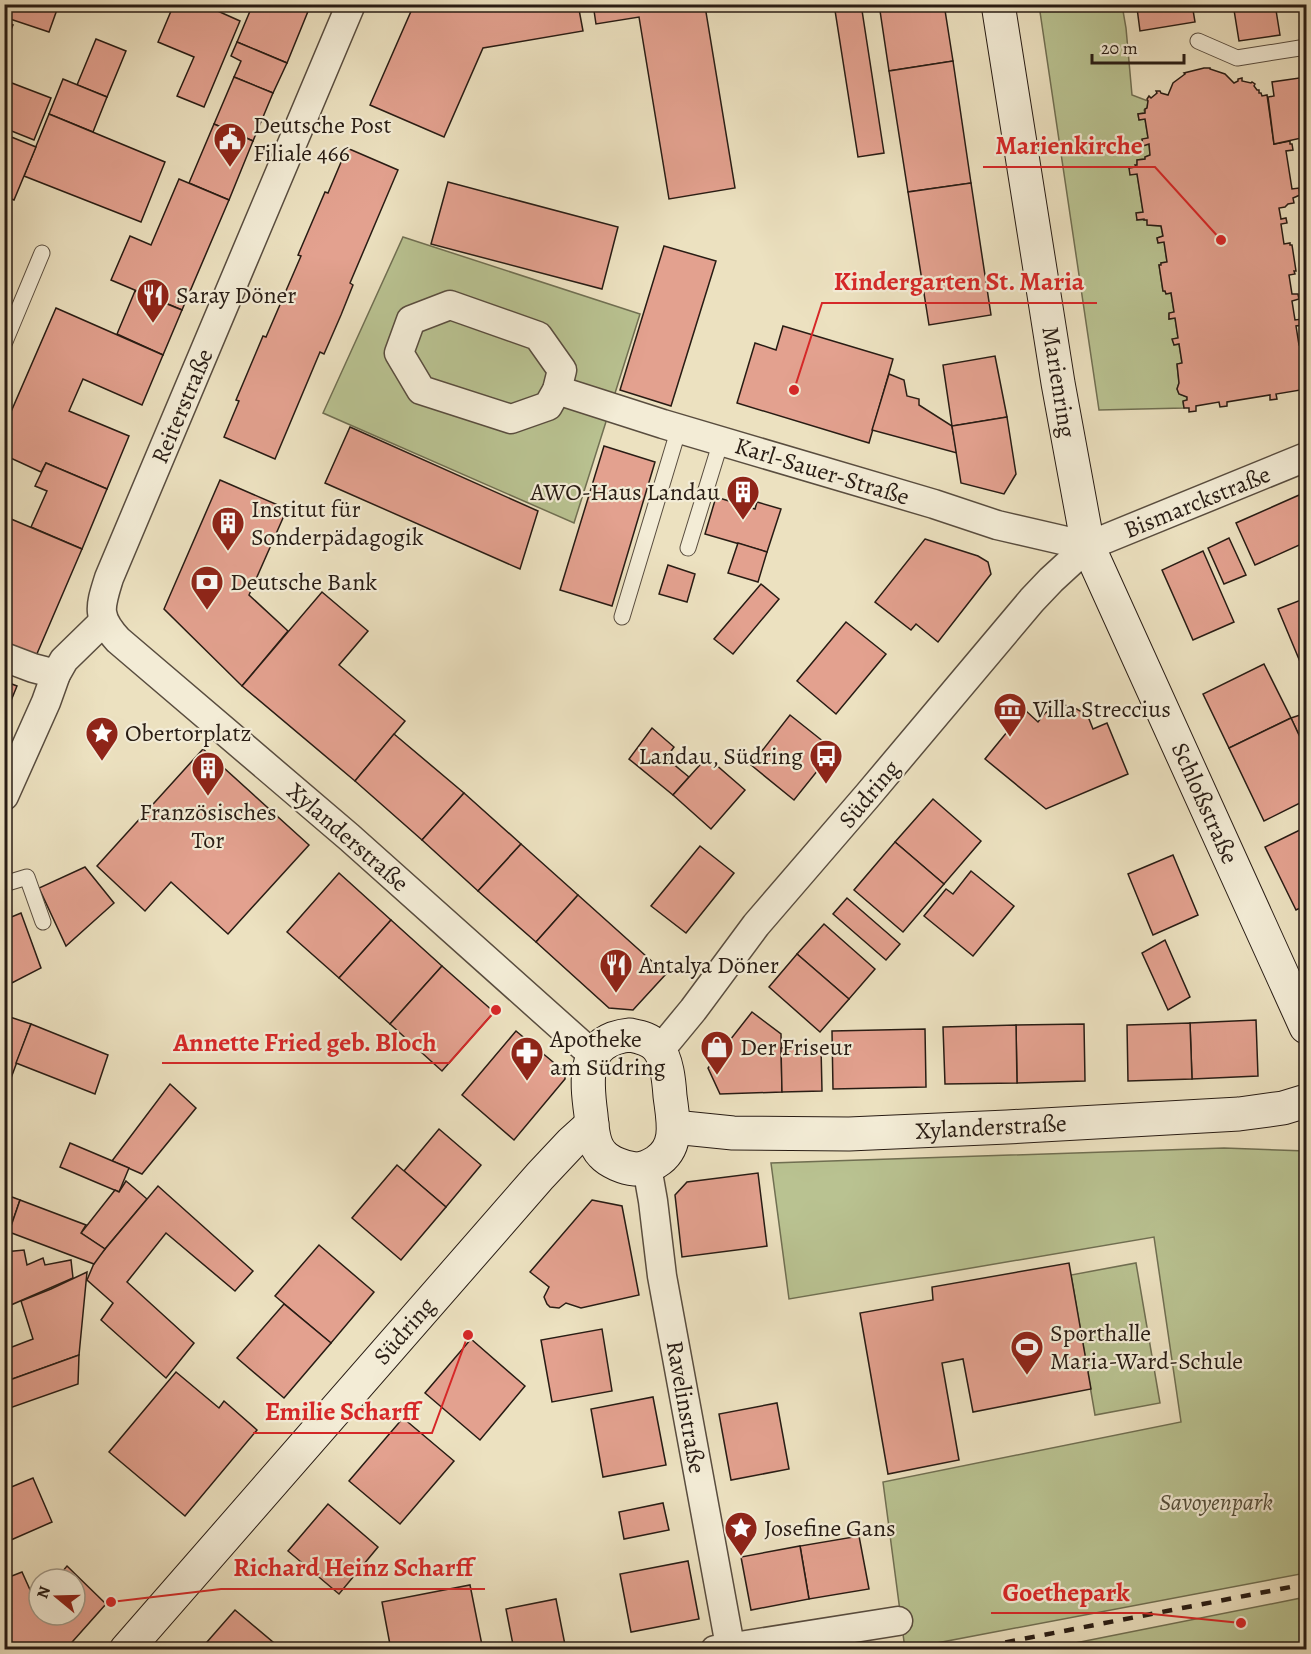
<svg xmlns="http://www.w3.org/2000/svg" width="1311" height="1654" viewBox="0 0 1311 1654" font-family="Alegreya,serif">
<rect width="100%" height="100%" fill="#ece1c0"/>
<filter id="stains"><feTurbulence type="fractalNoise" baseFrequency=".00333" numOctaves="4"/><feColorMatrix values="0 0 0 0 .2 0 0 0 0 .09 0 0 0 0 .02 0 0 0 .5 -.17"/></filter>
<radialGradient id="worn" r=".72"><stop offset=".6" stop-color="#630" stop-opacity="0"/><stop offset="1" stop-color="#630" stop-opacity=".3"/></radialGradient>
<g fill="#b9c291" stroke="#706f52" stroke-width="1.5">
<path d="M1039,5H1122L1126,28L1132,95L1148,101L1147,108L1144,110L1145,113L1138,114L1139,120L1145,119L1148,138L1142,140L1143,145L1149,144L1150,155L1145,157V159L1137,160V165H1136V167L1129,168L1137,174L1143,212L1137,220H1147L1148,225L1161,226L1163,236L1157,238L1158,243L1164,242L1167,262L1161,263V265H1159L1163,291H1165L1166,294L1171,293L1174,312L1169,314V319L1175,318L1178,338L1173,339L1174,345L1179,344L1182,363L1177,364L1179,383L1177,389L1179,394L1187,397V400L1183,402L1184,408L1099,410Z"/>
<path d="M403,237L640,314L574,523L323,413Z"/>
<path d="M1224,1148L1306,1151V1573L905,1649L883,1482L1181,1422L1154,1237L789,1299L771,1163Z"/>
<path d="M1136,1263L1160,1403L1095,1415L1071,1275Z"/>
<path d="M1306,1597V1649H1045Z"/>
</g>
<g fill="#e3a18f" stroke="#281c14" stroke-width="1.5">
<path d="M5,4H59L49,32L4,17Z"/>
<path d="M174,4H202L240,21L204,107L177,96L194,57L158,42Z"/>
<path d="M253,4H311L287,63L237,42Z"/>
<path d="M409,4H578L583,31L483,48L444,137L370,105L412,9Z"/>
<path d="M593,4H712L705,6L735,188L669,199L639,17L596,24Z"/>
<path d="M834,4H861L884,153L858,157Z"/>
<path d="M879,4H944L953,61L889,71Z"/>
<path d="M1149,4H1192L1195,22L1140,31L1137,8Z"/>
<path d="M1275,4L1280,35L1239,41L1234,10Z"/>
<path d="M4,21L13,25L4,46Z"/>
<path d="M96,39L126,51L107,97L77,85Z"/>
<path d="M237,42L287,63L273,93L234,77L241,61L231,56Z"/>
<path d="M953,61L971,183L908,192L889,71Z"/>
<path d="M1204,68H1210V69L1225,74L1234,83L1238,81V79L1242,78V81L1251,83L1252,82L1255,84L1254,86L1257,90H1259V93H1261L1262,96L1267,95L1274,144L1290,141V144H1292L1293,150L1286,151L1292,189L1299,188L1300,195L1293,198L1294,203L1288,204L1285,207L1279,208L1281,219L1286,218L1287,223L1281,224L1284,244L1290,243V245H1292L1296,271H1294L1295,274L1289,275L1292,294H1298L1299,299L1292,301L1295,320L1302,319L1303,325L1296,326L1299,345L1306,344V394L1301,395L1300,390L1276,394L1277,399L1270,400V395L1227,402V406L1220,407L1219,402L1196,406V411L1189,412V408H1184L1183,401L1187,400V397L1179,394L1177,389L1179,383L1177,364L1182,363L1179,344L1174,345L1172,339L1178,338L1175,318L1169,319V313L1174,312L1171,293L1166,294L1165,291H1163L1159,265H1161V263L1167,262L1164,242L1158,243L1157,238L1163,236L1161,226L1147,225V220H1144V219L1137,220L1136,213L1143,212L1137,174L1130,175L1129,168L1136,167L1135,165H1137V160L1145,159V157L1150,155L1149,144L1143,146L1142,139L1148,138L1145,119L1139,120L1138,114L1145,113V109L1147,108L1148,101L1147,99L1149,96L1151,98L1157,93L1156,91H1160L1161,93L1168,95L1173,83L1185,74L1184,73Z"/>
<path d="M234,77L273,93L253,141L214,124Z"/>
<path d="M1306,77V137L1274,144L1268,97L1274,96L1272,82Z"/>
<path d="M63,79L107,97L93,132L49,114Z"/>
<path d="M4,80L51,98L34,140L4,128Z"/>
<path d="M49,114L165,162L141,222L24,176Z"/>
<path d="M214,124L253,141L229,200L189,183Z"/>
<path d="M4,134L36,147L14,200L4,196Z"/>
<path d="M347,148L398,170L350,283L353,285L341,315L324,354L320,352L275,459L224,437L239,401L236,400L263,336L266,337L301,256L298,255L325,192L328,193Z"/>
<path d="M179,179L229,200L182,310L111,280L130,236L151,245Z"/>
<path d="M448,182L618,227L602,289L431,244Z"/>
<path d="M971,183L991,315L929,325L908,192Z"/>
<path d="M664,246L716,261L671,406L620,390Z"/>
<path d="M135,291L182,310L163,355L117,334Z"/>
<path d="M56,308L163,355L142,405L83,379L69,411L129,436L107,489L46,463L41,472L4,455V428Z"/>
<path d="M783,326L893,359L869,443L737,403L755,343L776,350Z"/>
<path d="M995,356L1007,417L952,426L943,365Z"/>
<path d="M889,374L904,380L907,396L919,399V405L952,426L957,453L872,430Z"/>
<path d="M1007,417L1016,474L1004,494L961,483L952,426Z"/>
<path d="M350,427L538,511L520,569L325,483Z"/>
<path d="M604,446L655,462L612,606L560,590Z"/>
<path d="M46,463L107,489L82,549L31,527L47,491L35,486Z"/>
<path d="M220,480L287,509L249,595L288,631L242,686L164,609Z"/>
<path d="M1306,492V542L1255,565L1236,523Z"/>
<path d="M716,497L755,509L757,502L781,509L767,552L705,534Z"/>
<path d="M4,516L82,549L36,656L4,642Z"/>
<path d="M1229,538L1246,575L1224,584L1208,548Z"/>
<path d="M925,539L978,556L988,562L991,574L938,642L916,624L911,630L875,602Z"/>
<path d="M738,543L767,552L758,582L728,573Z"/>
<path d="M1203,551L1234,622L1193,640L1162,570Z"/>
<path d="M668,565L695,574L687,602L659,594Z"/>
<path d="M761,584L779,599L733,654L714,639Z"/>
<path d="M322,592L368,631L339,665L405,721L355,781L242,686Z"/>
<path d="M1306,598V676L1278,609Z"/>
<path d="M846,622L886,654L836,714L797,681Z"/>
<path d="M1264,664L1291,718L1229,748L1203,694Z"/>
<path d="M4,681L17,686L4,718Z"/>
<path d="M1063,705L1073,707L1082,712L1089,719L1093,729L1107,723L1128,774L1046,809L985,759L1025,710L1038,722L1045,713L1053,708Z"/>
<path d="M1306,713V750L1291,718Z"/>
<path d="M790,715L834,750L794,800L751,765Z"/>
<path d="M1291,718L1306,750V800L1264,821L1229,748Z"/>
<path d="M652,728L674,747L666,758L689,777L673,795L629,759Z"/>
<path d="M394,734L464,793L422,840L355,781Z"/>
<path d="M203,749L309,845L228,934L171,882L145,911L97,866Z"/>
<path d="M707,757L745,790L711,829L673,795Z"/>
<path d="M464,793L521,844L478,891L422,840Z"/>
<path d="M933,799L981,841L944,884L895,842Z"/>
<path d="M1306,827V905L1296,910L1265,847Z"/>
<path d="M895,842L944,884L903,932L854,890Z"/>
<path d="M521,844L578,895L536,942L478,891Z"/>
<path d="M700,846L734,873L686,933L651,906Z"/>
<path d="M1173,855L1198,915L1153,935L1128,874Z"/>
<path d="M85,867L114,903L66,946L39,888Z"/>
<path d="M971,871L1014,906L973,956L924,916L946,889L953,894Z"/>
<path d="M339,873L391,920L339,978L287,932Z"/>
<path d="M578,895L666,974L633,1010L609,1008L536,942Z"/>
<path d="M847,898L900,944L886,960L833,914Z"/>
<path d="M21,913L41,968L4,987V920Z"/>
<path d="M391,920L442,966L390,1024L339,978Z"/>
<path d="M824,924L875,969L849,999L797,954Z"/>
<path d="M1165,940L1190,997L1168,1010L1142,953Z"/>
<path d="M797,954L849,999L820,1032L769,987Z"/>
<path d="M442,966L494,1012L442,1071L390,1024Z"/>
<path d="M752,1012L781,1034L782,1092L720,1094L708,1068Z"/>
<path d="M4,1015L31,1024L4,1097Z"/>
<path d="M1256,1020L1258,1076L1192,1079L1190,1023Z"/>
<path d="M1190,1023L1192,1079L1128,1081L1127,1025Z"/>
<path d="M31,1024L108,1055L95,1094L16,1063Z"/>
<path d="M1084,1024L1085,1081L1017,1083L1016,1025Z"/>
<path d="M1016,1025L1017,1083L945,1084L943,1027Z"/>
<path d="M925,1029L926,1087L833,1089L832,1031Z"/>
<path d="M516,1031L565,1072V1079L514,1140L462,1095Z"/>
<path d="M821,1047L822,1091L782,1092L781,1048Z"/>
<path d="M170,1084L196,1108L142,1174L112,1161Z"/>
<path d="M439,1129L481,1165L446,1207L404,1171Z"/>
<path d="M70,1143L129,1168L119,1192L60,1167Z"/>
<path d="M397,1165L446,1207L401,1260L352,1218Z"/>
<path d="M758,1173L767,1246L682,1257L675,1195L687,1182Z"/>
<path d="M126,1181L147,1199L105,1249L81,1233L115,1190L119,1192Z"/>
<path d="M158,1186L253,1271L235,1291L166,1233L127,1282L194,1343L166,1378L101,1320L113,1303L87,1280L95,1261Z"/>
<path d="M4,1194L20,1200L9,1232L4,1230Z"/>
<path d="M20,1200L86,1225L81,1233L105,1249L94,1264L9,1232Z"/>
<path d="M592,1200L622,1206L639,1295L581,1308L566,1303L559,1308L550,1307L547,1304L544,1297L549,1287L530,1272Z"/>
<path d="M319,1245L374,1292L331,1343L275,1296Z"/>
<path d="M24,1250L27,1265L43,1258L45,1265L71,1260L73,1278L4,1308V1252Z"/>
<path d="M1069,1263L1091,1389L973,1412L963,1359L942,1363L959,1460L888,1474L860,1313L933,1300L932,1287Z"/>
<path d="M87,1272L79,1355L4,1382V1350L33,1339L21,1301L51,1289Z"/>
<path d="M284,1304L331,1343L284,1398L237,1358Z"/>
<path d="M602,1329L612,1391L552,1402L541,1340Z"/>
<path d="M471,1339L525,1386L480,1440L425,1393Z"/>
<path d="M79,1355L78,1384L4,1410V1382Z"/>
<path d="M176,1372L219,1408L224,1401L257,1430L185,1516L109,1452Z"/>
<path d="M653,1397L666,1465L603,1477L591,1409Z"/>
<path d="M777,1403L789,1469L731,1480L719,1414Z"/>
<path d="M403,1418L454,1461L400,1524L349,1481Z"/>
<path d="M33,1478L52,1522L4,1543V1490Z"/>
<path d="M663,1503L669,1530L624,1539L619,1512Z"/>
<path d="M328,1504L378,1547L339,1594L288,1551Z"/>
<path d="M859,1536L869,1589L809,1599L800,1546Z"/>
<path d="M800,1546L809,1599L751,1610L741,1557Z"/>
<path d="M688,1561L699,1619L631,1632L620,1574Z"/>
<path d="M67,1566L106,1604L65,1650H4V1579L22,1572L36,1603L39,1599V1615H75V1579H56Z"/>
<path d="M470,1585L483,1650H391L382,1602Z"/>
<path d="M556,1599L566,1650H514L506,1609Z"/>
<path d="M235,1610L280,1648L279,1650H215L207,1642Z"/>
<path d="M366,1644L367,1650H337Z"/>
</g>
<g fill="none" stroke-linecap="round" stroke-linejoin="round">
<g stroke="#594d3f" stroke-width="17">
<g id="lane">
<path d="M1198,41L1237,58L1306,47"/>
<path d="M4,344L42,253"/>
<path d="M688,548L721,441"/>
<path d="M622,617L679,428"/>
<path d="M4,884L27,877L43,922"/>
</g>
</g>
<g stroke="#594d3f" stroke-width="31">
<g id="street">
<path d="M351,4L109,578C100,607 96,616 118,640L349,837L593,1055"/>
<path d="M450,305L538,336L562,370L557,390L548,406L511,419L421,390L399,353L411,320Z"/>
<path d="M557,390L663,424L934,504L997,525L1088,546"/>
<path d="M4,657L33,668L56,674"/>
<path d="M4,796L46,702L56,674L64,660L103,622"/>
<path d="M660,1050L693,1010L756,925L868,795L1032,600L1051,580L1088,546L1306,457"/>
<path d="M647,1167L653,1201L662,1276L730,1646"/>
<path d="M715,1650L898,1621"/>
</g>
</g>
<g stroke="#281c14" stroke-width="35">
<g id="secondary">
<path d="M998,4L1058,383L1088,546L1306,1027"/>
<path d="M630,1035C640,1037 651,1039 658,1048C667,1060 669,1081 670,1096C673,1120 680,1147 656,1162C650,1166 642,1169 635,1169C624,1168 609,1162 602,1154C593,1145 592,1128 591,1115C586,1078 582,1040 630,1035Z"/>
<path d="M674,1127L733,1133L849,1134L1007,1127L1239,1114L1283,1108L1306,1101"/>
<path d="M126,1650L540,1176L571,1143L592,1124"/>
</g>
</g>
<use href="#lane" stroke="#f3ecd6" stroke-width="15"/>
<use href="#street" stroke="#f3ecd6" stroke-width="28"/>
<use href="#secondary" stroke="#f3ecd6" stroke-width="33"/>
<path stroke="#281c14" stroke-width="4.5" stroke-dasharray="10 10" stroke-linecap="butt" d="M966,1650L1306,1584"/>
</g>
<defs>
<g id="civic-pin" transform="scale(1.725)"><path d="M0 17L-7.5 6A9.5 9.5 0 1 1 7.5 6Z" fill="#8f2418" stroke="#f3ecd6"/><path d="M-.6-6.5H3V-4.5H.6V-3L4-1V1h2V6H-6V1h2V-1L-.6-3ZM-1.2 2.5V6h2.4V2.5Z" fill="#fff"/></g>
<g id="restaurant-pin" transform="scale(1.725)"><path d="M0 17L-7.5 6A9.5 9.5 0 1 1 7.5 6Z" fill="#8f2418" stroke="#f3ecd6"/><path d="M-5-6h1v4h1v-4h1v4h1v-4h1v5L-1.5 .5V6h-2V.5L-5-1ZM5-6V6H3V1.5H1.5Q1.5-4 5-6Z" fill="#fff"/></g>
<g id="building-pin" transform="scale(1.725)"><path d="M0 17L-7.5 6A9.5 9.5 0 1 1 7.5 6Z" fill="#8f2418" stroke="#f3ecd6"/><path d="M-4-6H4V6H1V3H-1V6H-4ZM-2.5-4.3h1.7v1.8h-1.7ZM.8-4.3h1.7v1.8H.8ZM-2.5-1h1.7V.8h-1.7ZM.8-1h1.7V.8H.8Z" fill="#fff"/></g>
<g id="bank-pin" transform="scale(1.725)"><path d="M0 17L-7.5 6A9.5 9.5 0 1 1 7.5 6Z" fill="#8f2418" stroke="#f3ecd6"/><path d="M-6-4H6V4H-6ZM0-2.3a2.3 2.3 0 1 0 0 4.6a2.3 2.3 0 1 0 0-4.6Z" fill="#fff"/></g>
<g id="museum-pin" transform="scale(1.725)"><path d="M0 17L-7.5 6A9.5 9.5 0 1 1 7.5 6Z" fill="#8f2418" stroke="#f3ecd6"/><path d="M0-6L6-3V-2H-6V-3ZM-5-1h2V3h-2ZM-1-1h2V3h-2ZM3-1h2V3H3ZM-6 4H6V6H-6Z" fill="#fff"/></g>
<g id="sight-pin" transform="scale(1.725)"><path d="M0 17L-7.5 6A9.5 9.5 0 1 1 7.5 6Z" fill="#8f2418" stroke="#f3ecd6"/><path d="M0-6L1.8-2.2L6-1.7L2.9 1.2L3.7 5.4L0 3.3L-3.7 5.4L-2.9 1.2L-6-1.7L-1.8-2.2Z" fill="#fff"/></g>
<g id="bus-pin" transform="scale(1.725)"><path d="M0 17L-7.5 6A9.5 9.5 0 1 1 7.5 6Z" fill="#8f2418" stroke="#f3ecd6"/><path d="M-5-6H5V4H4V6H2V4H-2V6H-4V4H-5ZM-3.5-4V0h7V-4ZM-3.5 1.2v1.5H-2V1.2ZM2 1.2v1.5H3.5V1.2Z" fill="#fff"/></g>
<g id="shop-pin" transform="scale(1.725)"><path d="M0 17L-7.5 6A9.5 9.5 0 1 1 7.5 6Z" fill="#8f2418" stroke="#f3ecd6"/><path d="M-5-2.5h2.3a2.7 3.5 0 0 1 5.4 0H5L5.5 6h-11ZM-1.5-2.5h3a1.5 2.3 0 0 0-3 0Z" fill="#fff"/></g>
<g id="pharmacy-pin" transform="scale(1.725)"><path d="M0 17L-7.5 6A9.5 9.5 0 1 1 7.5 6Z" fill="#8f2418" stroke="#f3ecd6"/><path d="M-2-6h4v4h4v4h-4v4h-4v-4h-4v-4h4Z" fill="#fff"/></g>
<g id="stadium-pin" transform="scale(1.725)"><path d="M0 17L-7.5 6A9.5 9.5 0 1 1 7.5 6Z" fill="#8f2418" stroke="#f3ecd6"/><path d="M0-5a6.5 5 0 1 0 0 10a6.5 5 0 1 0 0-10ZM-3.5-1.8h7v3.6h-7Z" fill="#fff"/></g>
</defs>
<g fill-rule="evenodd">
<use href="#civic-pin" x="230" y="139"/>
<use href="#restaurant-pin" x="153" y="295"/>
<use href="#building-pin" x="743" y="492"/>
<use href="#building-pin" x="228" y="523"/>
<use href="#bank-pin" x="207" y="582"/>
<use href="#museum-pin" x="1010" y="709"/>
<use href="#sight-pin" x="102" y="733"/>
<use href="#bus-pin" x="826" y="756"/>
<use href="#building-pin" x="208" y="768"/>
<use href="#restaurant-pin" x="616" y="965"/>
<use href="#shop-pin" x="717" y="1047"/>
<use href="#pharmacy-pin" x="527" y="1053"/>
<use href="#stadium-pin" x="1027" y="1347"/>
<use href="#sight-pin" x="741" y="1528"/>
</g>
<g text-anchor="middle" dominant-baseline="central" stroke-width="4.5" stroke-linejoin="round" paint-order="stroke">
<g font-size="24" fill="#281c14" stroke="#f3ecd6" text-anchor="start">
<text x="253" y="125">Deutsche Post<tspan x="253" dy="28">Filiale 466</tspan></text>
<text x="176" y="295">Saray Döner</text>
<text x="720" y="492" text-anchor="end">AWO-Haus Landau</text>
<text x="251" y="509">Institut für<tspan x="251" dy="28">Sonderpädagogik</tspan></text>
<text x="230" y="582">Deutsche Bank</text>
<text x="1033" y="709">Villa Streccius</text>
<text x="125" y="733">Obertorplatz</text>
<text x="803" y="756" text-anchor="end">Landau, Südring</text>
<text x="208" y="812" text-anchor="middle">Französisches<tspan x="208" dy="28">Tor</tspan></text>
<text x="639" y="965">Antalya Döner</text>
<text x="550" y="1039">Apotheke<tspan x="550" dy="28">am Südring</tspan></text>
<text x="740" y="1047">Der Friseur</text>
<text x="1050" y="1333">Sporthalle<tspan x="1050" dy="28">Maria-Ward-Schule</tspan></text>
<text x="764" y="1528">Josefine Gans</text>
</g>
<g font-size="24" fill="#281c14" stroke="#f3ecd6">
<text transform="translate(1059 382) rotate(81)">Marienring</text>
<text transform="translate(182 406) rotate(-67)">Reiterstraße</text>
<text transform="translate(822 471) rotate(17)">Karl-Sauer-Straße</text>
<text transform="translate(1197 502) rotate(-22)">Bismarckstraße</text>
<text transform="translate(869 794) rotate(-50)">Südring</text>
<text transform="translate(1205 803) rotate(66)">Schloßstraße</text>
<text transform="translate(348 837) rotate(41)">Xylanderstraße</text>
<text transform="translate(991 1127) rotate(-3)">Xylanderstraße</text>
<text transform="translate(404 1331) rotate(-49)">Südring</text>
<text transform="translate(686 1407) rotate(80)">Ravelinstraße</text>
</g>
<g font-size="24" font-style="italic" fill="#544e3a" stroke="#f3ecd6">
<text x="1216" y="1502">Savoyenpark</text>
</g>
</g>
<path fill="none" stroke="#d62828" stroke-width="2" d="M1221 240L1155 167H983M794 390L822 303H1097M496 1010L449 1063H162M468 1335L432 1433H253M111 1602L221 1589H485M1241 1623L1142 1613H991"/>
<g fill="#d62828" stroke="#f3ecd6" stroke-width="2">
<circle cx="1221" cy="240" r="6"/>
<circle cx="794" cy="390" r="6"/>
<circle cx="496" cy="1010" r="6"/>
<circle cx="468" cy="1335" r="6"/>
<circle cx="111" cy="1602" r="6"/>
<circle cx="1241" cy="1623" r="6"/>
</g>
<g font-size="26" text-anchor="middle" font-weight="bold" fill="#d62828" stroke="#f3ecd6" stroke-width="4.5" stroke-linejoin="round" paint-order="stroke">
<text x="1069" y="154">Marienkirche</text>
<text x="959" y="290">Kindergarten St. Maria</text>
<text x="305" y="1051">Annette Fried geb. Bloch</text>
<text x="342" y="1420">Emilie Scharff</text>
<text x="353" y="1576">Richard Heinz Scharff</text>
<text x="1066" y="1601">Goethepark</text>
</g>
<rect width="1311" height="1654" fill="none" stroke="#ece1c0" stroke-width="24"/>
<rect x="6" y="6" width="1299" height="1642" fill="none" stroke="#281c14" stroke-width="3"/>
<rect x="12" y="12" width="1287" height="1630" fill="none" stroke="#281c14" stroke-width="1.5"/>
<g transform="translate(57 1597) rotate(289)"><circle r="28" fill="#f3ecd6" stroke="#a29988" stroke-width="1.5"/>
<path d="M0-4.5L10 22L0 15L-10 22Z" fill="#8f2418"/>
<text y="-9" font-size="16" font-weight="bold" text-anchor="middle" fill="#281c14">N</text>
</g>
<path d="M1092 54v9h92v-9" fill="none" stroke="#281c14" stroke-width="3"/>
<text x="1101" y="54" font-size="18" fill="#281c14" stroke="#f3ecd6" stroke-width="4.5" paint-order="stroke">20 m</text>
<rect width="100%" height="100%" filter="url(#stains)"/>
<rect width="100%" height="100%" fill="url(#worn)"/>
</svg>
